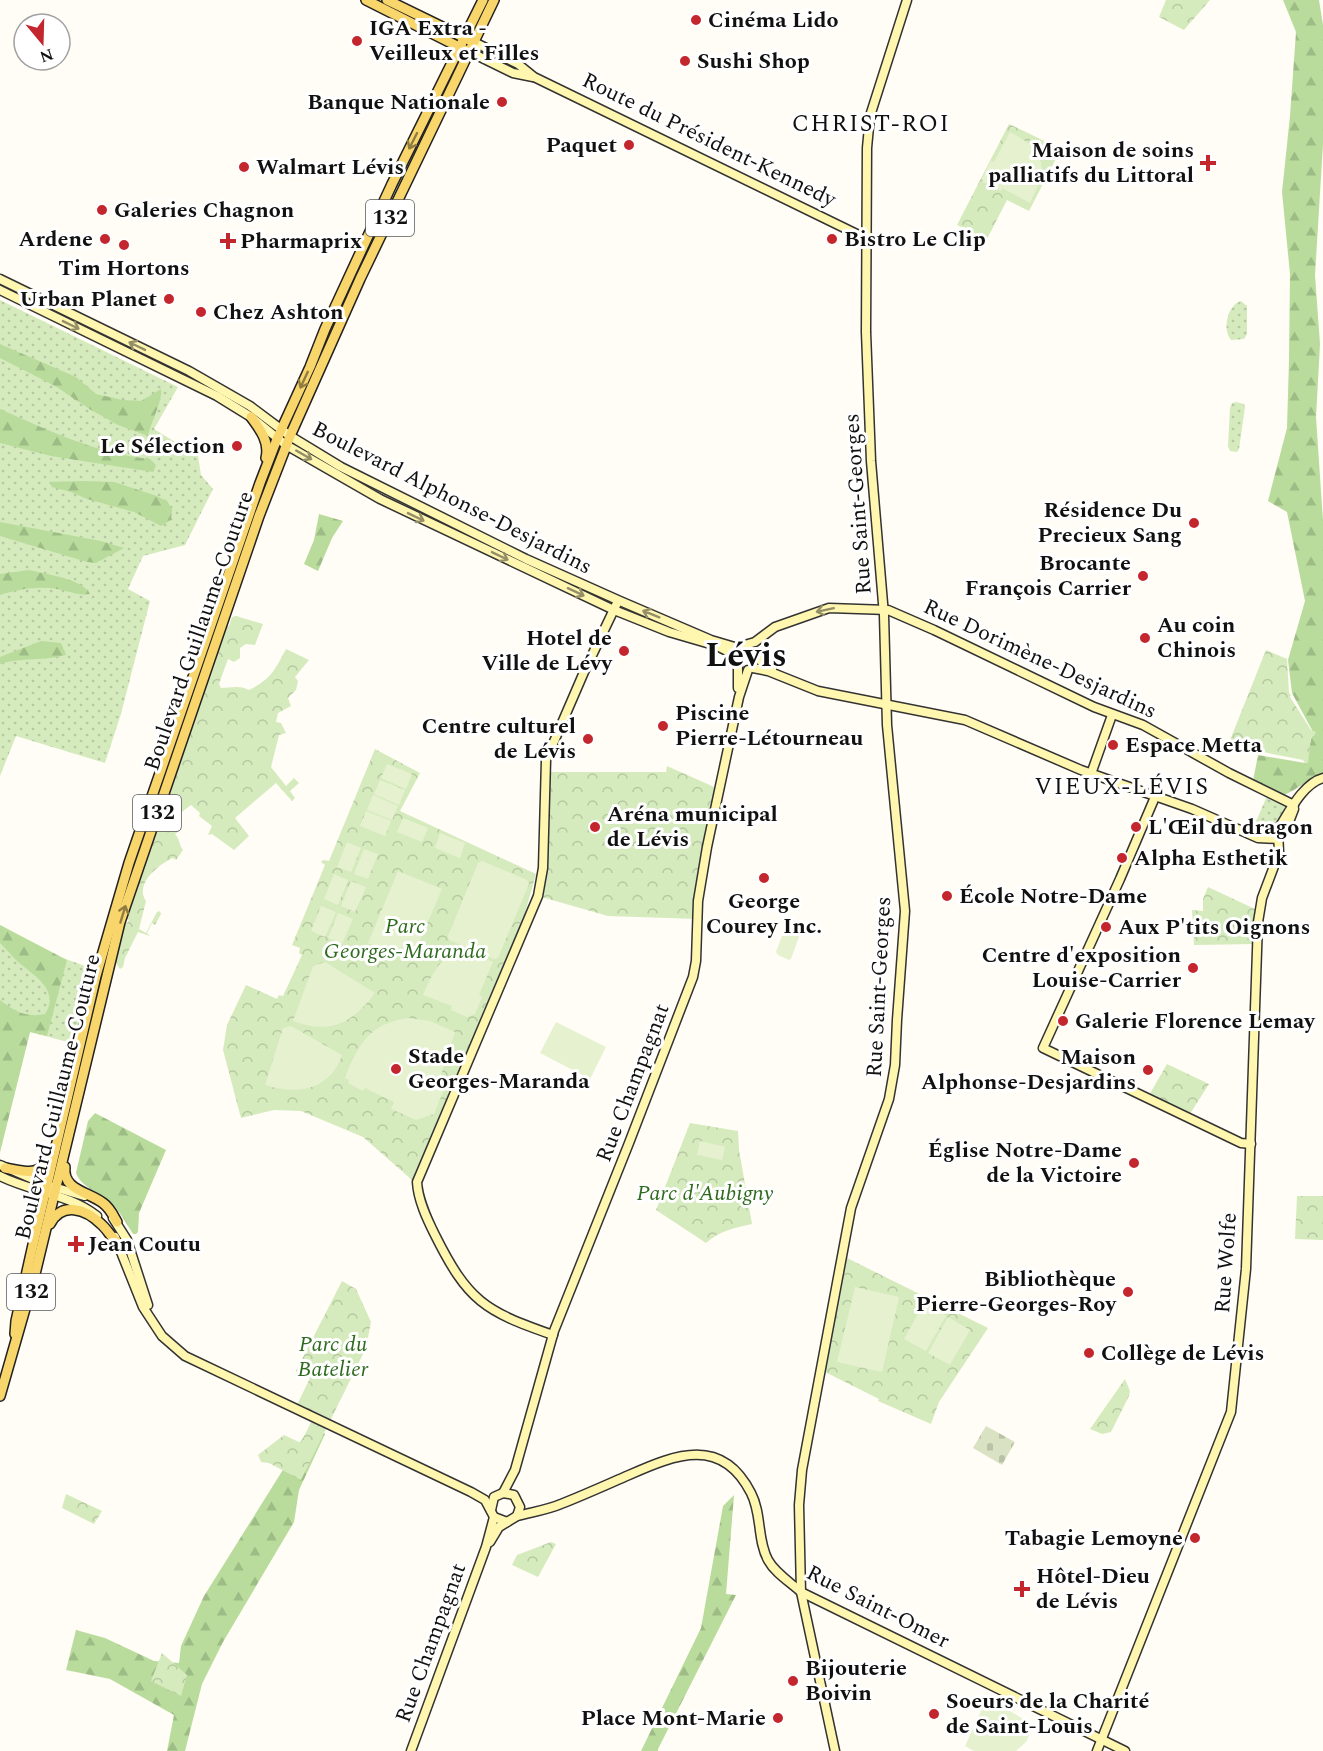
<svg xmlns="http://www.w3.org/2000/svg" width="1323" height="1751" viewBox="0 0 1323 1751" font-family="Spectral,serif">
<defs>
<pattern id="grass-dots" width="8" height="8" patternUnits="userSpaceOnUse" patternTransform="scale(1.5)"><rect width="8" height="8" fill="#d5ebbd"/><path d="M2 2h.1M6 6h.1" fill="none" stroke="#b6c8a1" stroke-width="1.8" stroke-linecap="round"/></pattern>
<pattern id="forest-firs" width="22" height="20" patternUnits="userSpaceOnUse" patternTransform="scale(1.5)"><rect width="22" height="20" fill="#b9dc9c"/><path d="M5 1l3.5 6h-7zM16 11l3.5 6h-7z" fill="#9ebc85"/></pattern>
<pattern id="cemetery-stones" width="16" height="16" patternUnits="userSpaceOnUse" patternTransform="scale(1.5)"><rect width="16" height="16" fill="#d9e3c4"/><path d="M2 7V4a2 2 0 0 1 4 0v3zM10 15v-3a2 2 0 0 1 4 0v3z" fill="#b9c2a7"/></pattern>
<pattern id="park-crowns" width="20" height="18" patternUnits="userSpaceOnUse" patternTransform="scale(1.5)"><rect width="20" height="18" fill="#d5ebbd"/><path d="M2 6a3 3 0 1 1 6 0M12 15a3 3 0 1 1 6 0" fill="none" stroke="#b6c8a1"/></pattern>
</defs>
<rect width="100%" height="100%" fill="#fffdf5"/>
<g fill="url(#grass-dots)">
<path d="M0,300L178,387L154,429L198,456L201,475L213,489L185,545L143,556L128,589L150,601L121,714L105,763L16,736L0,776Z"/>
<path d="M1241,301L1247,306V334L1244,339L1231,340C1222,330 1227,305 1241,301Z"/>
<path d="M1236,402L1244,404L1245,407L1239,449L1237,452L1230,451L1228,446L1230,408L1232,403Z"/>
<path d="M1267,796L1285,807L1274,837L1251,833Z"/>
<path d="M0,925L51,954L94,969L75,1044L30,1032L0,1152Z"/>
</g>
<g fill="url(#forest-firs)">
<path d="M1283,0H1319L1323,25V144L1315,275L1320,344L1316,417L1323,521V775C1308,776 1291,797 1279,795C1271,793 1260,785 1253,781L1258,755L1305,763L1313,732L1292,693L1288,660L1305,601L1287,512L1268,501L1287,428L1289,360L1290,274L1282,192L1290,116L1296,32Z"/>
<path d="M0,344L76,377L96,394L123,400L141,401L161,389C163,400 151,422 148,436L118,425L91,410L55,386L0,358Z"/>
<path d="M0,409C48,430 97,454 150,459L156,465L153,472L51,456L0,443Z"/>
<path d="M82,481L114,482L154,495L167,501L172,509L171,520L161,526L134,512L87,499L71,492L52,487L49,482Z"/>
<path d="M319,514L343,521L332,538L318,571L304,564L314,540Z"/>
<path d="M0,522L101,541L124,548L96,563L87,562L0,536Z"/>
<path d="M29,570C45,574 83,579 90,594C77,596 70,591 57,589C37,586 20,589 0,595V574Z"/>
<path d="M41,641L61,643L66,655C45,661 22,657 0,664V657Z"/>
<path d="M0,925L67,960L47,1036L30,1032L0,1152V1000C14,1011 26,1018 45,1014C61,990 33,975 17,961C11,955 6,949 0,943Z"/>
<path d="M95,1113L166,1150L139,1213L138,1232L136,1234H133C126,1223 120,1211 110,1202C99,1192 82,1188 76,1173L88,1121Z"/>
<path d="M311,1425L325,1434L299,1490L294,1522L223,1642L202,1684L185,1751H167L174,1715L110,1679L66,1670L76,1630L105,1638L154,1661L179,1663L181,1646L204,1596Z"/>
<path d="M734,1495L726,1594L736,1595L658,1749V1751H641L701,1628L723,1506Z"/>
</g>
<path fill="url(#cemetery-stones)" d="M986,1426L1015,1442L1002,1465L973,1448Z"/>
<g fill="url(#park-crowns)">
<path d="M1166,0H1210L1184,30L1159,17Z"/>
<path d="M1009,124L1061,149L1029,211L1007,200L987,239L957,225Z"/>
<path d="M236,616L263,624L255,645L246,644L240,648V658L234,662L228,659L219,684L221,688C231,688 239,685 249,690C271,679 275,670 286,649L309,660L295,677L298,681L296,690L288,698L291,706L278,713L276,722L281,723L286,733L279,735L271,767L286,786L294,778L299,783L290,791L295,798L292,801L276,783L235,818L249,836L234,850L212,834L208,835L212,826L199,816L200,813L191,805L175,817L174,823L181,829L175,834C180,839 179,845 183,850L176,860L173,858C159,864 134,884 146,901L139,929L146,933L157,912L160,911L161,914L155,925L152,923L147,933L150,936L138,932L125,958L123,967L120,969L115,961L125,924L128,922L129,920L127,919L227,626H229L232,617Z"/>
<path d="M1266,650L1287,659L1289,693L1291,695L1290,697L1311,730L1316,732L1314,736L1311,737L1308,763H1305L1303,760L1228,745Z"/>
<path d="M375,749L420,773L400,811L536,874L525,913L412,1180L363,1137L301,1111L274,1110L241,1118L223,1050L227,1025L246,985L277,999L279,995L283,996L302,955L299,953L300,948L292,945L325,865L321,862L323,860L329,861Z"/>
<path d="M667,766L721,790L697,919L608,916L538,896L545,772H666Z"/>
<path d="M1208,887L1259,911L1255,944L1194,945L1192,910L1203,911V899Z"/>
<path d="M1167,1064L1209,1084L1188,1117L1148,1097Z"/>
<path d="M690,1123L738,1131L739,1150L752,1224C734,1228 719,1231 706,1243L656,1210Z"/>
<path d="M1297,1196H1323V1240L1295,1239Z"/>
<path d="M843,1256L988,1328L939,1402L931,1424L878,1401L879,1399L823,1371Z"/>
<path d="M342,1281L356,1289L371,1322L366,1348L301,1480L269,1463L261,1462L258,1455L284,1435L301,1443L314,1416L296,1407L310,1378L296,1371Z"/>
<path d="M1125,1379L1130,1391L1129,1396L1111,1432L1102,1434L1090,1429Z"/>
<path d="M66,1494L102,1511L94,1524L62,1508Z"/>
<path d="M551,1542L556,1544L538,1577L512,1565L517,1555Z"/>
<path d="M162,1653L187,1675L181,1696L151,1681Z"/>
</g>
<g fill="#e6f2cf">
<path d="M1010,132C1047,151 1048,167 1030,203L1002,188L1001,191L983,182L982,179L991,161L994,162Z"/>
<path d="M387,764L412,774L406,789L381,778Z"/>
<path d="M380,780L405,790L399,805L374,794Z"/>
<path d="M373,795L398,806L392,820L367,810Z"/>
<path d="M366,811L391,821L385,836L360,826Z"/>
<path d="M403,818L428,828L422,842L397,832Z"/>
<path d="M440,833L465,843L460,858L435,848Z"/>
<path d="M347,842L361,848L351,872L337,867Z"/>
<path d="M364,849L378,854L368,879L354,874Z"/>
<path d="M482,861L527,880L529,884L498,958L494,959L449,940L448,936L478,863Z"/>
<path d="M398,871L442,889L411,961L368,943Z"/>
<path d="M334,874L348,880L338,905L324,899Z"/>
<path d="M351,881L366,887L355,912L341,906Z"/>
<path d="M321,906L336,912L325,937L311,931Z"/>
<path d="M338,913L353,919L342,944L328,938Z"/>
<path d="M788,927L796,930L800,934L791,959L789,960L778,955L776,952L785,928Z"/>
<path d="M467,951L493,962L479,995L482,997L475,1014L467,1017L451,1010L452,1006L423,995C432,975 441,951 467,951Z"/>
<path d="M325,962L375,993C352,1023 331,1035 293,1021L313,966Z"/>
<path d="M409,1018L430,1021L455,1032L438,1084L445,1087L434,1114L416,1120L391,1109L394,1102L365,1088L363,1091L348,1083L349,1080L345,1078C358,1044 370,1023 409,1018Z"/>
<path d="M556,1022L606,1047L590,1079L540,1053Z"/>
<path d="M291,1026L342,1055C330,1091 296,1095 265,1085L283,1028Z"/>
<path d="M700,1141L725,1147L722,1160L697,1155Z"/>
<path d="M855,1287L899,1297L882,1372L837,1362Z"/>
<path d="M924,1303L946,1316L926,1351L904,1339Z"/>
<path d="M948,1317L970,1330L950,1365L928,1353Z"/>
<path d="M991,1700L1032,1724L1027,1741L1016,1751H974L965,1746L985,1702Z"/>
</g>
<g fill="none" stroke-linecap="round" stroke-linejoin="round">
<g stroke="#333" stroke-width="11">
<g id="secondary">
<path d="M474,42L518,64L534,77L867,239"/>
<path d="M470,52L513,73L533,77"/>
<path d="M0,279L189,371L250,406L290,436L341,467L526,559L620,601L711,640L738,648"/>
<path d="M0,290L217,396L251,417L286,445L380,499L614,610L669,632L717,646L727,651L734,658"/>
<path d="M759,658L763,664L772,669"/>
<path d="M753,668L768,671L818,691L965,720L1081,770L1192,809L1258,838L1279,839"/>
<path d="M738,688V666L734,658L736,651L741,646L755,642L775,627L829,608L888,610L934,630L1094,707L1143,725L1229,773L1294,805"/>
<path d="M1091,774L1112,715"/>
<path d="M1155,797L1120,879L1043,1048L1241,1143L1251,1144"/>
<path d="M1279,839L1287,827L1294,809"/>
<path d="M0,1165L47,1185L84,1196"/>
<path d="M0,1176C32,1192 69,1194 97,1216"/>
<path d="M113,1218L127,1240L148,1305"/>
<path d="M115,1237L143,1307L162,1336L185,1356L471,1492L485,1500L494,1517L507,1522"/>
<path d="M553,1335C484,1311 468,1301 435,1235C427,1219 418,1200 417,1182L538,896L543,868L546,760L584,672L618,601"/>
<path d="M503,1493L515,1470L554,1331L629,1143L693,977L696,961L698,901L707,847L739,697L748,670"/>
<path d="M517,1516C532,1512 547,1510 561,1504C584,1495 606,1485 629,1475C676,1454 722,1436 751,1493C762,1514 757,1540 768,1560C775,1573 790,1582 801,1592L1125,1751"/>
<path d="M490,1542L499,1527L517,1516L520,1507L514,1495L503,1493L494,1497L491,1510"/>
<path d="M411,1751L486,1547L494,1517"/>
<path d="M835,1751L801,1592L799,1505L802,1470L851,1208L889,1099L895,1065L897,1020L905,911L887,725L884,615L871,461L866,332L867,148L870,116L907,0"/>
<path d="M1097,1751L1231,1412L1246,1269L1258,922L1262,898L1279,853L1278,830L1280,826C1290,810 1304,783 1323,778"/>
</g>
</g>
<g stroke="#222" stroke-width="12">
<g id="primary">
<path d="M366,0L465,50"/>
<path d="M387,0L469,40"/>
<path d="M251,417C260,429 270,442 266,458"/>
<path d="M65,1167C62,1190 89,1192 103,1203C110,1208 113,1215 117,1222"/>
<path d="M5,1168C25,1171 40,1179 49,1154"/>
<path d="M50,1224C62,1201 86,1209 101,1224C107,1229 111,1237 117,1242"/>
<path d="M15,1334L16,1321L32,1249L96,976L129,863L260,483L277,439L310,367L325,329L392,184L483,0"/>
<path d="M0,1396L35,1274L120,922L259,516L290,436L360,279L494,0"/>
</g>
</g>
<use href="#secondary" stroke="#fff6b0" stroke-width="8"/>
<use href="#primary" stroke="#f9d66b" stroke-width="9"/>
</g>
<defs><path id="oneway-shaft" d="M-6 0H5M1.5-3L5.5 0L1.5 3" fill="none" stroke-width="1.6" stroke-linecap="round" stroke-linejoin="round" transform="scale(1.5)"/></defs>
<g stroke="#917d42">
<use href="#oneway-shaft" transform="translate(413 141) rotate(117)"/>
<use href="#oneway-shaft" transform="translate(304 380) rotate(115)"/>
<use href="#oneway-shaft" transform="translate(123 914) rotate(-73)"/>
</g>
<g stroke="#948f68">
<use href="#oneway-shaft" transform="translate(71 325) rotate(26)"/>
<use href="#oneway-shaft" transform="translate(137 346) rotate(-154)"/>
<use href="#oneway-shaft" transform="translate(304 455) rotate(30)"/>
<use href="#oneway-shaft" transform="translate(416 517) rotate(26)"/>
<use href="#oneway-shaft" transform="translate(500 556) rotate(26)"/>
<use href="#oneway-shaft" transform="translate(576 592) rotate(25)"/>
<use href="#oneway-shaft" transform="translate(825 610) rotate(168)"/>
<use href="#oneway-shaft" transform="translate(651 614) rotate(-158)"/>
</g>
<g fill="#c4262e" stroke="#fff" stroke-width="2">
<circle cx="696" cy="20" r="6"/>
<circle cx="357" cy="41" r="6"/>
<circle cx="685" cy="61" r="6"/>
<circle cx="502" cy="102" r="6"/>
<circle cx="629" cy="145" r="6"/>
<path d="M1205 154h6v6h6v6h-6v6h-6v-6h-6v-6h6z"/>
<circle cx="244" cy="167" r="6"/>
<circle cx="102" cy="210" r="6"/>
<circle cx="105" cy="239" r="6"/>
<circle cx="832" cy="239" r="6"/>
<path d="M225 232h6v6h6v6h-6v6h-6v-6h-6v-6h6z"/>
<circle cx="124" cy="245" r="6"/>
<circle cx="169" cy="299" r="6"/>
<circle cx="201" cy="312" r="6"/>
<circle cx="237" cy="446" r="6"/>
<circle cx="1194" cy="523" r="6"/>
<circle cx="1143" cy="576" r="6"/>
<circle cx="1145" cy="638" r="6"/>
<circle cx="624" cy="651" r="6"/>
<circle cx="663" cy="726" r="6"/>
<circle cx="588" cy="739" r="6"/>
<circle cx="1113" cy="745" r="6"/>
<circle cx="595" cy="827" r="6"/>
<circle cx="1136" cy="827" r="6"/>
<circle cx="1122" cy="858" r="6"/>
<circle cx="764" cy="878" r="6"/>
<circle cx="947" cy="896" r="6"/>
<circle cx="1106" cy="927" r="6"/>
<circle cx="1193" cy="968" r="6"/>
<circle cx="1063" cy="1021" r="6"/>
<circle cx="396" cy="1069" r="6"/>
<circle cx="1148" cy="1070" r="6"/>
<circle cx="1134" cy="1163" r="6"/>
<path d="M73 1235h6v6h6v6h-6v6h-6v-6h-6v-6h6z"/>
<circle cx="1128" cy="1292" r="6"/>
<circle cx="1089" cy="1353" r="6"/>
<circle cx="1195" cy="1538" r="6"/>
<path d="M1019 1580h6v6h6v6h-6v6h-6v-6h-6v-6h6z"/>
<circle cx="793" cy="1681" r="6"/>
<circle cx="934" cy="1714" r="6"/>
<circle cx="778" cy="1718" r="6"/>
</g>
<g text-anchor="middle" dominant-baseline="central" stroke-width="6" stroke-linejoin="round" paint-order="stroke">
<g fill="#fff" stroke="#585858" stroke-width="1.5">
<rect x="366" y="200" width="48" height="36" rx="4.5"/>
<rect x="133" y="795" width="48" height="36" rx="4.5"/>
<rect x="7" y="1274" width="48" height="36" rx="4.5"/>
</g>
<g font-size="21" font-weight="bold" fill="#111">
<text x="390" y="218">132</text>
<text x="157" y="813">132</text>
<text x="31" y="1292">132</text>
</g>
<g font-size="22" font-weight="bold" fill="#111" stroke="#fff" text-anchor="start">
<text x="708" y="20">Cinéma Lido</text>
<text x="369" y="28">IGA Extra -<tspan x="369" dy="25">Veilleux et Filles</tspan></text>
<text x="697" y="61">Sushi Shop</text>
<text x="490" y="102" text-anchor="end">Banque Nationale</text>
<text x="617" y="145" text-anchor="end">Paquet</text>
<text x="1194" y="150" text-anchor="end">Maison de soins<tspan x="1194" dy="25">palliatifs du Littoral</tspan></text>
<text x="256" y="167">Walmart Lévis</text>
<text x="114" y="210">Galeries Chagnon</text>
<text x="93" y="239" text-anchor="end">Ardene</text>
<text x="844" y="239">Bistro Le Clip</text>
<text x="240" y="241">Pharmaprix</text>
<text x="124" y="268" text-anchor="middle">Tim Hortons</text>
<text x="157" y="299" text-anchor="end">Urban Planet</text>
<text x="213" y="312">Chez Ashton</text>
<text x="225" y="446" text-anchor="end">Le Sélection</text>
<text x="1182" y="510" text-anchor="end">Résidence Du<tspan x="1182" dy="25">Precieux Sang</tspan></text>
<text x="1131" y="563" text-anchor="end">Brocante<tspan x="1131" dy="25">François Carrier</tspan></text>
<text x="1157" y="625">Au coin<tspan x="1157" dy="25">Chinois</tspan></text>
<text x="612" y="638" text-anchor="end">Hotel de<tspan x="612" dy="25">Ville de Lévy</tspan></text>
<text x="675" y="713">Piscine<tspan x="675" dy="25">Pierre-Létourneau</tspan></text>
<text x="576" y="726" text-anchor="end">Centre culturel<tspan x="576" dy="25">de Lévis</tspan></text>
<text x="1125" y="745">Espace Metta</text>
<text x="607" y="814">Aréna municipal<tspan x="607" dy="25">de Lévis</tspan></text>
<text x="1148" y="827">L'Œil du dragon</text>
<text x="1134" y="858">Alpha Esthetik</text>
<text x="959" y="896">École Notre-Dame</text>
<text x="764" y="901" text-anchor="middle">George<tspan x="764" dy="25">Courey Inc.</tspan></text>
<text x="1118" y="927">Aux P'tits Oignons</text>
<text x="1181" y="955" text-anchor="end">Centre d'exposition<tspan x="1181" dy="25">Louise-Carrier</tspan></text>
<text x="1075" y="1021">Galerie Florence Lemay</text>
<text x="408" y="1056">Stade<tspan x="408" dy="25">Georges-Maranda</tspan></text>
<text x="1136" y="1057" text-anchor="end">Maison<tspan x="1136" dy="25">Alphonse-Desjardins</tspan></text>
<text x="1122" y="1150" text-anchor="end">Église Notre-Dame<tspan x="1122" dy="25">de la Victoire</tspan></text>
<text x="88" y="1244">Jean Coutu</text>
<text x="1116" y="1279" text-anchor="end">Bibliothèque<tspan x="1116" dy="25">Pierre-Georges-Roy</tspan></text>
<text x="1101" y="1353">Collège de Lévis</text>
<text x="1183" y="1538" text-anchor="end">Tabagie Lemoyne</text>
<text x="1036" y="1576">Hôtel-Dieu<tspan x="1036" dy="25">de Lévis</tspan></text>
<text x="805" y="1668">Bijouterie<tspan x="805" dy="25">Boivin</tspan></text>
<text x="946" y="1701">Soeurs de la Charité<tspan x="946" dy="25">de Saint-Louis</tspan></text>
<text x="766" y="1718" text-anchor="end">Place Mont-Marie</text>
</g>
<g font-size="22" fill="#111" stroke="#fff">
<text transform="translate(709 140) rotate(26)">Route du Président-Kennedy</text>
<text transform="translate(452 498) rotate(27)">Boulevard Alphonse-Desjardins</text>
<text transform="translate(858 504) rotate(-94)">Rue Saint-Georges</text>
<text transform="translate(199 631) rotate(-71)">Boulevard Guillaume-Couture</text>
<text transform="translate(1040 659) rotate(25)">Rue Dorimène-Desjardins</text>
<text transform="translate(879 987) rotate(-87)">Rue Saint-Georges</text>
<text transform="translate(633 1083) rotate(-69)">Rue Champagnat</text>
<text transform="translate(58 1097) rotate(-76)">Boulevard Guillaume-Couture</text>
<text transform="translate(1226 1263) rotate(-86)">Rue Wolfe</text>
<text transform="translate(878 1607) rotate(27)">Rue Saint-Omer</text>
<text transform="translate(431 1643) rotate(-70)">Rue Champagnat</text>
</g>
<g font-size="22" font-style="italic" fill="#2f6b1f" stroke="#fff">
<text x="405" y="926">Parc<tspan x="405" dy="25">Georges-Maranda</tspan></text>
<text x="705" y="1193">Parc d'Aubigny</text>
<text x="333" y="1344">Parc du<tspan x="333" dy="25">Batelier</tspan></text>
</g>
<g font-size="24" letter-spacing="1.5" fill="#111" stroke="#fff">
<text x="871" y="124">CHRIST-ROI</text>
<text x="1122" y="787">VIEUX-LÉVIS</text>
</g>
<g font-size="34" font-weight="bold" fill="#111" stroke="#fff">
<text x="746" y="656">Lévis</text>
</g>
</g>
<g transform="translate(42 42) rotate(161)"><circle r="28" fill="#ffffff" stroke="#a0a0a0" stroke-width="1.5"/>
<path d="M0-4.5L10 22L0 15L-10 22Z" fill="#c4262e"/>
<text y="-9" font-size="16" font-weight="bold" text-anchor="middle" fill="#111111">N</text>
</g>
</svg>
